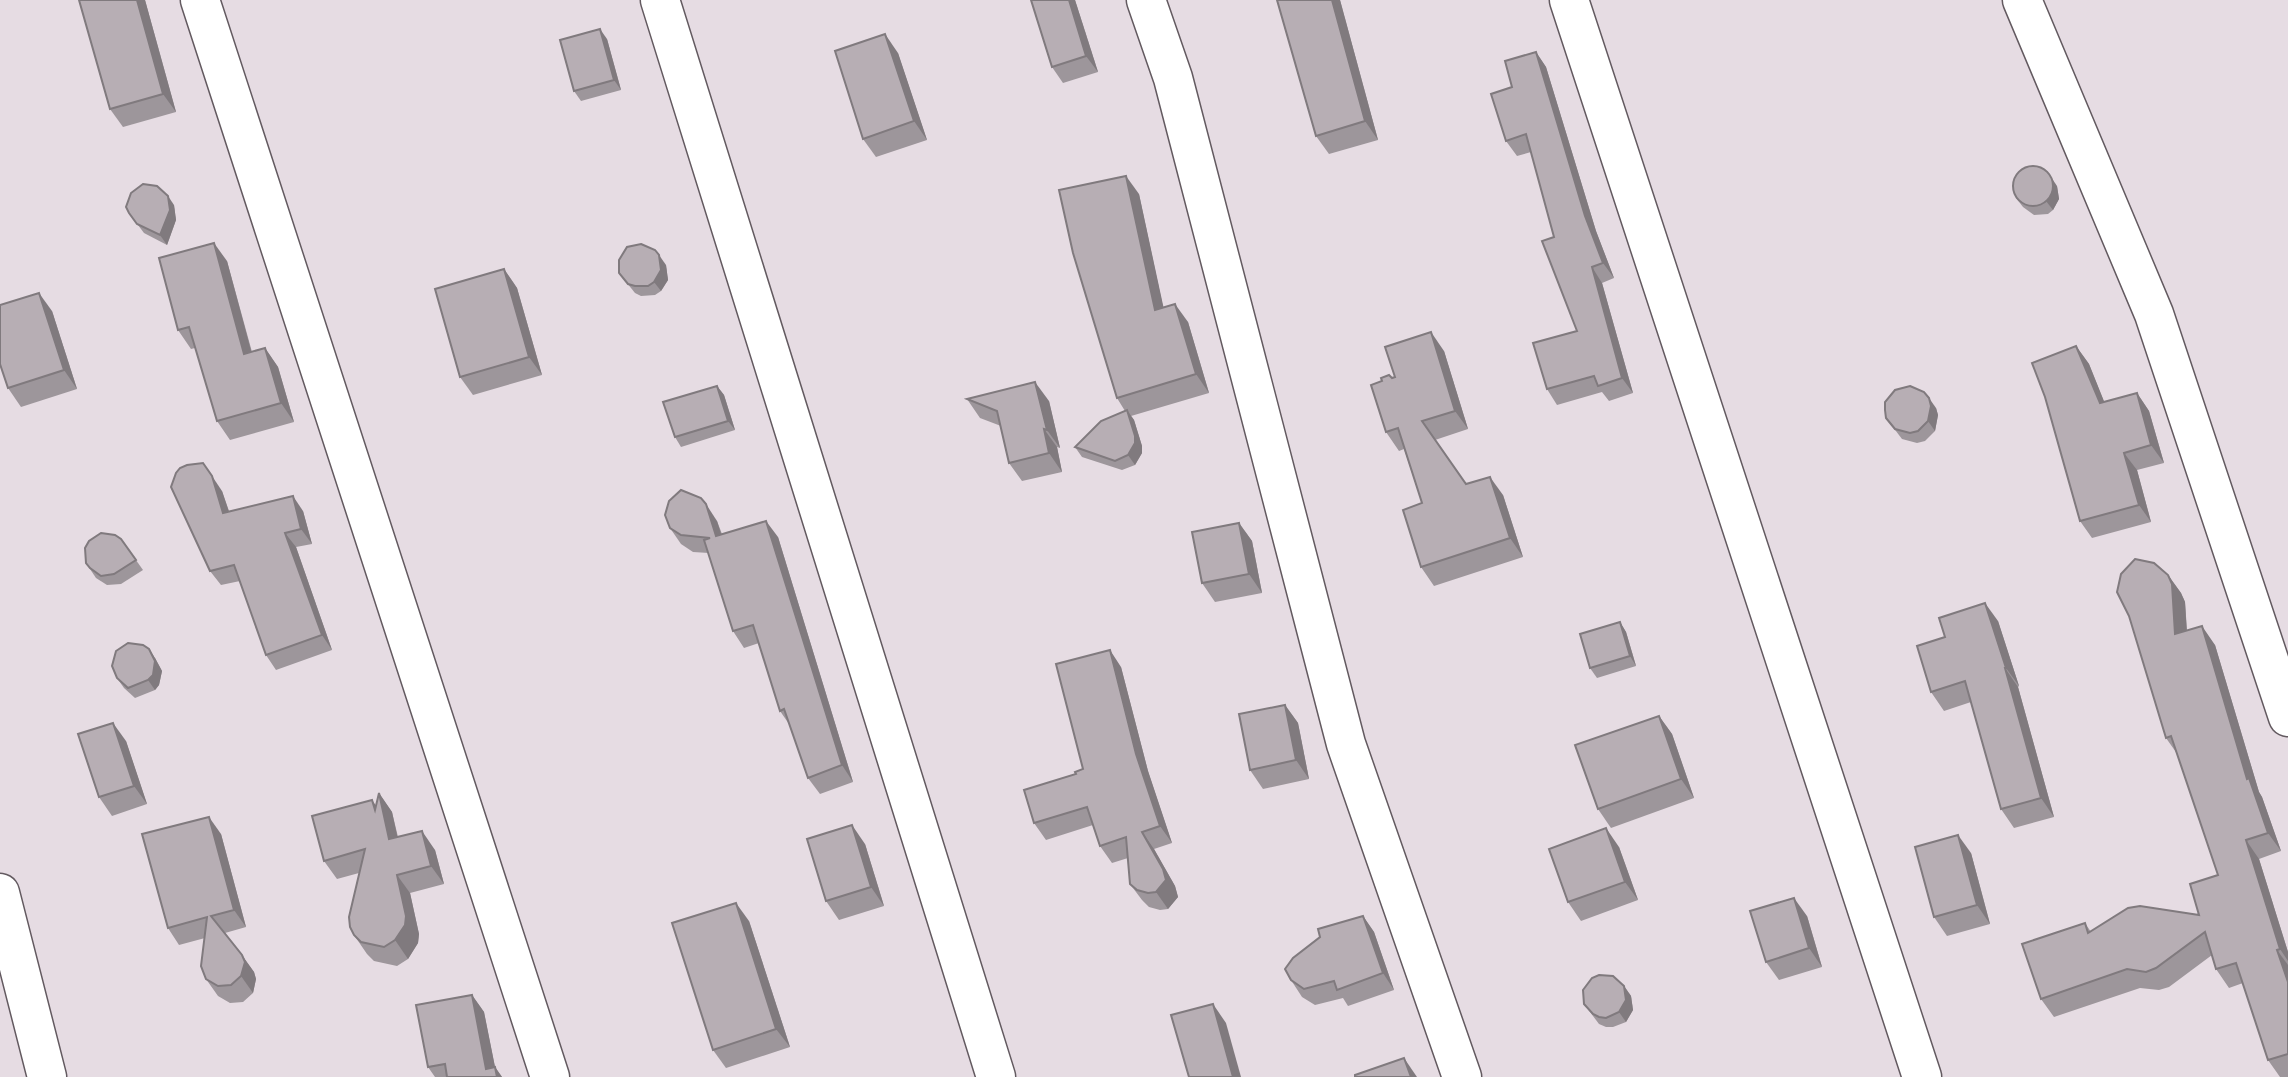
<svg xmlns="http://www.w3.org/2000/svg" width="2288" height="1077" viewBox="0 0 2288 1077" font-family="'Roboto Serif',serif">
<rect width="100%" height="100%" fill="#e6dce3"/>
<g fill="none" stroke-linecap="round" stroke-linejoin="round">
<g stroke="#635a60" stroke-width="41">
<g id="street">
<path d="M200,0L550,1077"/>
<path d="M660,0L996,1077"/>
<path d="M1146,0L1173,78L1346,744L1462,1077"/>
<path d="M1569,0L1922,1077"/>
<path d="M2022,0L2154,314L2288,717"/>
<path d="M0,893L47,1077"/>
</g>
</g>
<use href="#street" stroke="#fff" stroke-width="38"/>
</g>
<g fill="#9d969b">
<path d="M145,0L176,112L123,127L110,109Z"/>
<path d="M1075,0L1098,72L1063,83L1052,67Z"/>
<path d="M1277,0H1340L1378,140L1329,154L1316,136Z"/>
<path d="M607,39L621,90L581,101L574,91Z"/>
<path d="M1536,52L1546,67L1596,231L1614,278L1602,283L1633,393L1609,401L1602,392L1557,405L1547,389L1577,331L1554,237L1531,152L1517,156L1506,141L1512,87Z"/>
<path d="M898,53L927,140L876,157L863,139Z"/>
<path d="M2057,186L2059,199L2053,210L2048,214L2034,215L2023,207L2016,198Z"/>
<path d="M1139,194L1163,307L1188,322L1209,393L1131,416L1134,420L1142,446V453L1135,465L1122,470L1082,457L1075,447L1125,411L1117,398Z"/>
<path d="M174,205L176,220L167,245L144,233L129,213Z"/>
<path d="M227,261L252,352L265,348L278,367L294,422L230,440L217,421L195,348L191,349L178,330Z"/>
<path d="M666,265L668,280L661,291L655,295L641,296L635,293L619,273Z"/>
<path d="M504,269L517,288L542,375L473,395L460,377Z"/>
<path d="M52,311L77,389L21,407L8,388Z"/>
<path d="M2076,346L2089,364L2104,402L2137,393L2149,411L2164,463L2137,470L2151,522L2092,538L2080,521Z"/>
<path d="M1444,351L1468,429L1435,440L1466,484L1503,495L1523,557L1434,586L1421,567L1422,503L1404,449L1399,451L1386,432L1382,381L1395,377Z"/>
<path d="M717,386L724,395L735,430L681,447L675,437Z"/>
<path d="M967,399L1049,401L1060,448L1057,447L1062,472L1022,481L1009,463L1001,426L980,418Z"/>
<path d="M1936,408L1938,415L1935,431L1925,441L1917,443L1902,439L1886,418Z"/>
<path d="M222,491L229,511H303L312,544L296,547L332,650L276,670L266,655L240,581L221,585L210,571Z"/>
<path d="M717,521L722,534L778,537L853,782L820,794L808,778L789,724L780,711L759,643L744,648L733,631L709,553L693,552L681,544L670,528Z"/>
<path d="M1239,523L1252,541L1262,593L1215,602L1202,583Z"/>
<path d="M121,539L143,570L121,584L107,585L96,578L86,563Z"/>
<path d="M2168,575L2181,593L2185,602L2187,630L2215,645L2259,792L2262,797L2281,851L2259,859L2288,952V1077H2280L2268,1060L2243,983L2229,988L2216,969L2212,955L2169,987L2159,990L2140,988L2054,1017L2041,999L2085,923L2091,932L2199,915L2218,875L2178,755L2166,738Z"/>
<path d="M1998,621L2019,686L2018,687L2054,817L2014,828L2001,809L1971,702L1944,711L1931,692Z"/>
<path d="M1620,622L1626,632L1636,666L1597,678L1590,668Z"/>
<path d="M155,658L162,671L159,685L155,690L135,698L124,688L117,678Z"/>
<path d="M1121,667L1148,771L1172,843L1154,849L1175,886L1178,897L1168,909L1160,910L1149,907L1142,900L1130,884L1128,858L1112,863L1100,846L1093,825L1046,840L1034,823L1076,774L1083,769Z"/>
<path d="M1285,705L1298,723L1309,779L1263,789L1250,770Z"/>
<path d="M1659,716L1672,734L1694,798L1611,828L1598,809Z"/>
<path d="M126,741L147,804L112,816L99,797Z"/>
<path d="M379,793L392,812L398,837L435,850L444,884L410,893L419,934L418,943L408,959L397,966L374,961L367,954L354,935L359,873L337,879L324,861L376,805Z"/>
<path d="M221,834L246,927L225,933L254,972L256,979L253,993L243,1002L230,1003L218,996L206,979L205,938L179,945L168,928Z"/>
<path d="M865,844L884,906L839,920L826,901Z"/>
<path d="M1619,847L1638,900L1581,921L1568,902Z"/>
<path d="M1971,853L1990,924L1947,936L1934,917Z"/>
<path d="M1363,916L1374,932L1394,990L1348,1006L1343,998L1315,1005L1302,997L1291,980Z"/>
<path d="M1807,916L1822,967L1779,980L1766,962Z"/>
<path d="M749,921L790,1047L726,1068L713,1050Z"/>
<path d="M1624,986L1631,996L1633,1010L1626,1022L1613,1027H1606L1599,1024L1584,1004Z"/>
<path d="M472,995L484,1012L495,1067L502,1077H435L428,1067Z"/>
</g>
<g fill="#807a7e">
<path d="M137,0H145L176,112L163,94Z"/>
<path d="M1069,0H1075L1098,72L1086,56Z"/>
<path d="M1332,0H1340L1378,140L1365,121Z"/>
<path d="M600,29L607,39L621,90L614,80Z"/>
<path d="M885,34L898,53L927,140L914,121Z"/>
<path d="M1536,52L1546,67L1596,231L1614,278L1603,263L1585,216Z"/>
<path d="M1126,176L1139,194L1168,328L1155,310Z"/>
<path d="M2051,177L2057,186L2059,199L2053,210L2046,201Z"/>
<path d="M168,196L174,205L176,220L167,245L160,235Z"/>
<path d="M214,243L227,261L257,373L244,354Z"/>
<path d="M659,255L666,265L668,280L661,291L654,282Z"/>
<path d="M1592,267L1602,283L1633,393L1622,378Z"/>
<path d="M504,269L517,288L542,375L529,357Z"/>
<path d="M39,293L52,311L77,389L64,370Z"/>
<path d="M1175,304L1188,322L1209,393L1196,374Z"/>
<path d="M1431,332L1444,351L1468,429L1455,411Z"/>
<path d="M2076,346L2089,364L2112,421L2100,403Z"/>
<path d="M265,348L278,367L294,422L281,403Z"/>
<path d="M1035,382L1049,401L1060,448L1047,430Z"/>
<path d="M717,386L724,395L735,430L728,421Z"/>
<path d="M2137,393L2149,411L2164,463L2151,445Z"/>
<path d="M1929,398L1936,408L1938,415L1935,431L1928,421Z"/>
<path d="M1127,410L1134,420L1142,446V453L1135,465L1128,455Z"/>
<path d="M1044,429L1057,447L1062,472L1049,453Z"/>
<path d="M2124,453L2137,470L2151,522L2139,505Z"/>
<path d="M212,476L222,491L234,527L223,513Z"/>
<path d="M1490,477L1503,495L1523,557L1510,538Z"/>
<path d="M293,496L303,511L312,544L301,529Z"/>
<path d="M706,504L717,521L727,553L716,536Z"/>
<path d="M766,521L778,537L853,782L842,765Z"/>
<path d="M1239,523L1252,541L1262,593L1249,574Z"/>
<path d="M285,533L296,547L332,650L322,635Z"/>
<path d="M2168,575L2181,593L2185,602L2188,652L2175,634Z"/>
<path d="M1985,603L1998,621L2019,686L2006,668Z"/>
<path d="M1620,622L1626,632L1636,666L1630,656Z"/>
<path d="M2202,626L2215,645L2259,792L2262,797L2281,851L2268,833L2247,779Z"/>
<path d="M149,649L155,658L162,671L159,685L155,690L148,680Z"/>
<path d="M1110,650L1121,667L1148,771L1172,843L1160,826L1136,754Z"/>
<path d="M2005,668L2018,687L2054,817L2041,798Z"/>
<path d="M1285,705L1298,723L1309,779L1296,760Z"/>
<path d="M1659,716L1672,734L1694,798L1681,779Z"/>
<path d="M113,723L126,741L147,804L134,786Z"/>
<path d="M379,793L392,812L402,858L389,839L375,810L372,800L384,817Z"/>
<path d="M209,817L221,834L246,927L234,910Z"/>
<path d="M852,825L865,844L884,906L871,887Z"/>
<path d="M1606,828L1619,847L1638,900L1625,882Z"/>
<path d="M422,831L435,850L444,884L431,866Z"/>
<path d="M1142,832L1154,849L1175,886L1178,897L1168,909L1156,892Z"/>
<path d="M1958,835L1971,853L1990,924L1977,905Z"/>
<path d="M2246,840L2259,859L2288,952V961L2280,949Z"/>
<path d="M397,875L410,893L419,934L418,943L408,959L395,940Z"/>
<path d="M1794,898L1807,916L1822,967L1809,948Z"/>
<path d="M736,903L749,921L790,1047L776,1029Z"/>
<path d="M1363,916L1374,932L1394,990L1383,973Z"/>
<path d="M2277,950L2288,965V982Z"/>
<path d="M242,955L254,972L256,979L253,993L241,976Z"/>
<path d="M1624,986L1631,996L1633,1010L1626,1022L1619,1012Z"/>
<path d="M472,995L484,1012L497,1077L486,1069Z"/>
<path d="M1213,1004L1226,1023L1241,1077H1233Z"/>
<path d="M1404,1058L1417,1077H1411Z"/>
<path d="M495,1067L502,1077H497Z"/>
</g>
<g fill="#b7aeb4" stroke="#807a7e" stroke-width="2">
<path d="M79,0H137L163,94L110,109Z"/>
<path d="M1031,0H1069L1086,56L1052,67Z"/>
<path d="M1277,0H1332L1365,121L1316,136Z"/>
<path d="M600,29L614,80L574,91L560,40Z"/>
<path d="M885,34L914,121L863,139L835,51Z"/>
<path d="M1536,52L1585,216L1603,263L1592,267L1622,378L1598,386L1594,376L1547,389L1533,343L1577,331L1542,241L1554,237L1526,134L1506,141L1491,94L1512,87L1505,61Z"/>
<circle cx="2033" cy="186" r="20"/>
<path d="M1126,176L1155,310L1175,304L1196,374L1117,398L1073,253L1059,190Z"/>
<path d="M143,184L157,186L168,196L170,210L160,235L137,224L129,213L126,207L131,193Z"/>
<path d="M214,243L244,354L265,348L281,403L217,421L189,327L178,330L159,258Z"/>
<path d="M641,244L655,250L659,255L661,270L654,282L648,286H635L628,284L619,273V260L627,247Z"/>
<path d="M504,269L529,357L460,377L435,289Z"/>
<path d="M39,293L64,370L8,388L0,364V305Z"/>
<path d="M1431,332L1455,411L1422,421L1466,484L1490,477L1510,538L1421,567L1403,510L1422,503L1398,428L1386,432L1371,385L1382,381L1381,378L1389,375L1392,378L1395,377L1385,347Z"/>
<path d="M2076,346L2100,403L2137,393L2151,445L2124,453L2139,505L2080,521L2045,397L2032,363Z"/>
<path d="M1035,382L1047,430L1044,429L1049,453L1009,463L997,411L967,399Z"/>
<path d="M717,386L728,421L675,437L663,402Z"/>
<path d="M1910,386L1924,392L1929,398L1931,406L1928,421L1918,431L1910,433L1895,429L1886,418L1885,410V402L1895,390Z"/>
<path d="M1127,410L1135,436V443L1128,455L1115,461L1075,447L1101,421Z"/>
<path d="M203,463L212,476L223,513L293,496L301,529L285,533L322,635L266,655L234,565L210,571L171,487L176,473L180,468L187,465Z"/>
<path d="M681,490L701,498L706,504L716,536L766,521L842,765L808,778L784,709L780,711L753,625L733,631L704,540L710,538L681,535L670,528L665,515L669,501Z"/>
<path d="M1239,523L1249,574L1202,583L1192,532Z"/>
<path d="M101,533L115,535L121,539L136,560L114,574L101,576L90,568L86,563L85,548L89,541Z"/>
<path d="M2135,559L2154,563L2168,575L2172,584L2175,634L2202,626L2247,779L2249,778L2268,833L2246,840L2280,949L2277,950L2288,982V1054L2268,1060L2236,963L2216,969L2205,932L2156,968L2146,972L2127,969L2041,999L2022,944L2085,923L2088,933L2128,908L2140,906L2199,915L2190,884L2218,875L2171,736L2166,738L2129,616L2117,592L2121,574Z"/>
<path d="M1985,603L2006,668H2005L2041,798L2001,809L1965,681L1931,692L1917,646L1945,637L1939,618Z"/>
<path d="M1620,622L1630,656L1590,668L1580,634Z"/>
<path d="M128,643L143,645L149,649L155,661L153,675L148,680L128,688L117,678L112,666L116,651Z"/>
<path d="M1110,650L1136,754L1160,826L1142,832L1163,869L1166,880L1156,892L1148,893L1137,890L1130,884L1126,837L1100,846L1087,807L1034,823L1024,790L1076,774L1075,772L1083,769L1056,664Z"/>
<path d="M1285,705L1296,760L1250,770L1239,714Z"/>
<path d="M1659,716L1681,779L1598,809L1575,745Z"/>
<path d="M113,723L134,786L99,797L78,734Z"/>
<path d="M379,793L389,839L422,831L431,866L397,875L406,916L405,925L395,940L384,947L361,942L354,935L350,927L349,917L365,849L324,861L312,816L372,800L375,810Z"/>
<path d="M209,817L234,910L211,916L242,955L245,962L241,976L231,985L218,986L206,979L201,966L207,917L168,928L142,834Z"/>
<path d="M852,825L871,887L826,901L807,839Z"/>
<path d="M1606,828L1625,882L1568,902L1549,849Z"/>
<path d="M1958,835L1977,905L1934,917L1915,847Z"/>
<path d="M1794,898L1809,948L1766,962L1750,911Z"/>
<path d="M736,903L776,1029L713,1050L672,923Z"/>
<path d="M1363,916L1383,973L1337,990L1334,981L1304,989L1291,980L1285,969L1293,958L1320,937L1318,929Z"/>
<path d="M1599,975L1613,976L1624,986L1626,1000L1619,1012L1606,1018L1599,1017L1593,1014L1584,1004L1583,990L1592,978Z"/>
<path d="M472,995L486,1069L495,1067L497,1077H447L445,1064L428,1067L416,1005Z"/>
<path d="M1213,1004L1233,1077H1189L1171,1015Z"/>
<path d="M1404,1058L1411,1077H1355V1075Z"/>
</g>
</svg>
